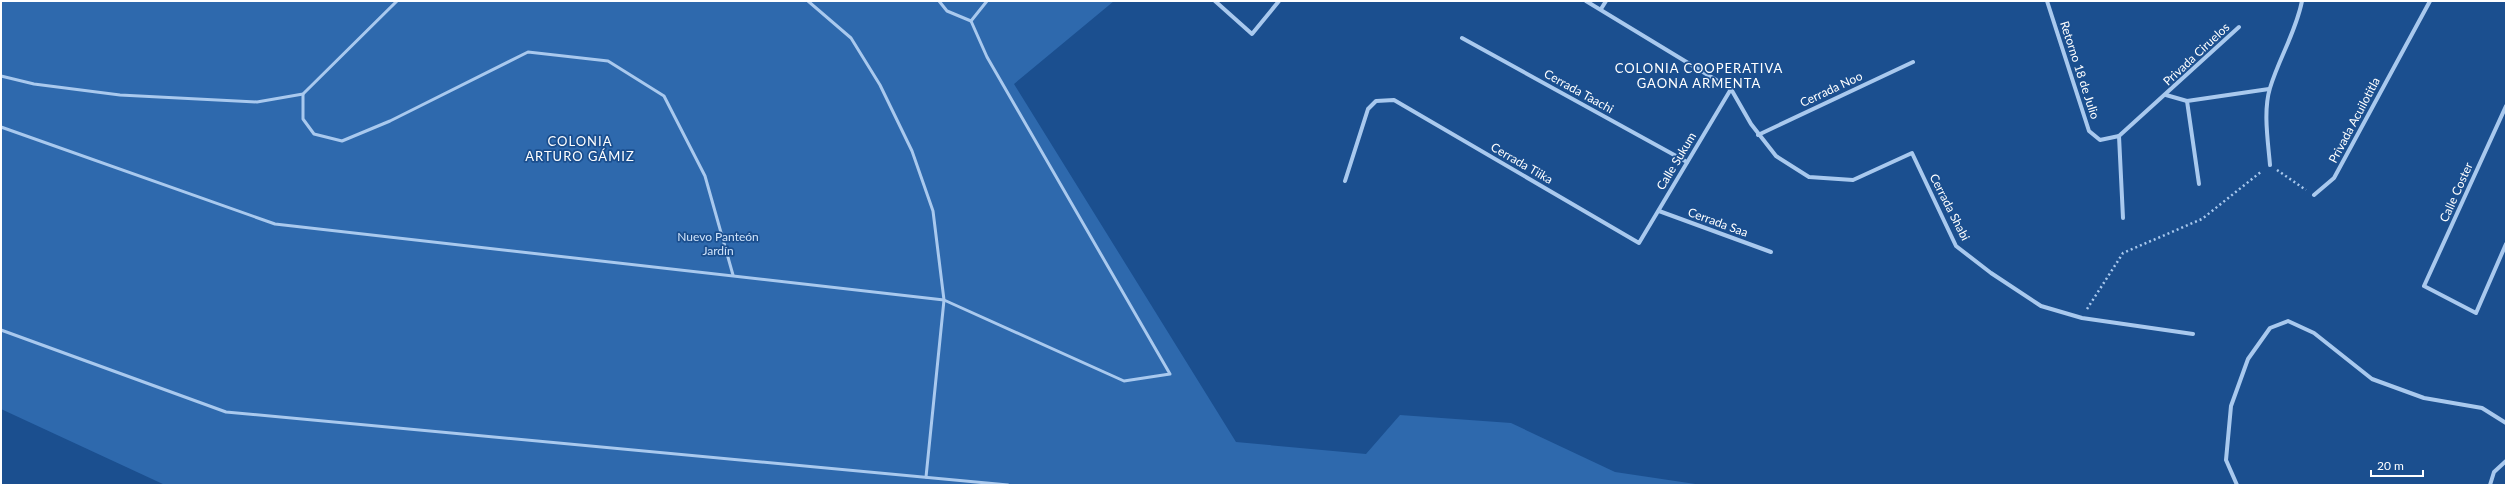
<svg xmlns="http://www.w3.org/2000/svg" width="2507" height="486" viewBox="0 0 2507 486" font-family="Lato,sans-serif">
<rect width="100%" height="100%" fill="#1b4f8f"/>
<path fill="#2e69ad" d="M1,1H1114L1014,84L1236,442L1366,454L1400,415L1511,423L1615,472L1702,485H165L1,409Z"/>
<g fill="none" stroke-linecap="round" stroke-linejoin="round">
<g stroke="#a9c9ee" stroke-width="2.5" stroke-dasharray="2 3" stroke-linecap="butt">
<path d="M2277,170L2306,190"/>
<path d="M2087,309L2123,253L2202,219L2262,171"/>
</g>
<g stroke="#a9c9ee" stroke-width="3">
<path d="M808,1L851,38L880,85L912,151L933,211L944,300L926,477"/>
<path d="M939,1L947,11L971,21L987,1"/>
<path d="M1,76L34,84L120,95L257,102L303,94L397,1"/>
<path d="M303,94V119L314,134L342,141L390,121L528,52L608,61L664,96L705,176L733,275"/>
<path d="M1,127L275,224L944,300L1124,381L1170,374L987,57L971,21"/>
<path d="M1,330L226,412L1008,485"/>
</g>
<g stroke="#a9c9ee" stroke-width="4">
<path d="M1215,1L1252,34L1279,1"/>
<path d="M1586,1L1731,89L1751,124L1776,156L1809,177L1853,180L1912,153L1956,246L1991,273L2041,306L2082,318L2193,334"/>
<path d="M2047,1L2089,131L2100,140L2119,136L2239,27"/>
<path d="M1601,9L1606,1"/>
<path d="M1462,38L1687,162"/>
<path d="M2166,95L2187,101L2269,89"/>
<path d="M2187,101L2199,184"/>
<path d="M2506,106L2424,286L2476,313L2506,244"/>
<path d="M1758,135L1913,62"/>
<path d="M2119,136L2123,218"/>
<path d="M2270,165C2268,141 2263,111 2270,88C2279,58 2296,32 2302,1"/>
<path d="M1345,181L1368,109L1376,101L1394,100L1639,243L1731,89"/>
<path d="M2314,195L2334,178L2430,1"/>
<path d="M1659,211L1771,252"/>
<path d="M2237,485L2226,460L2231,406L2248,359L2270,328L2288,321L2314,333L2372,379L2424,398L2482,408L2506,423"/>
<path d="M2490,485L2494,472L2506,461"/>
</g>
</g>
<g text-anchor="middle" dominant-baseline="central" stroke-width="3.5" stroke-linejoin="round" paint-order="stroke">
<g font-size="12" fill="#fff" stroke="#1b4f8f">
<text transform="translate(2196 54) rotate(-43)">Privada Ciruelos</text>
<text transform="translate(2080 70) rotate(72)">Retorno 18 de Julio</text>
<text transform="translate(1831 89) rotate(-25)">Cerrada Noo</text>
<text transform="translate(1579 91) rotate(29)">Cerrada Taachi</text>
<text transform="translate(2354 120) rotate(-62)">Privada Acuilotitla</text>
<text transform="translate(1676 161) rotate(-59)">Calle Sukum</text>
<text transform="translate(1522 163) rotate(30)">Cerrada Tiika</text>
<text transform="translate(2456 192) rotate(-66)">Calle Coster</text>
<text transform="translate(1950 207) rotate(63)">Cerrada Shabi</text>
<text transform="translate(1718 222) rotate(20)">Cerrada Saa</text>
</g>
<g font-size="12" fill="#cfe3fa" stroke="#1b4f8f">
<text x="718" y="236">Nuevo Panteón<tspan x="718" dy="14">Jardín</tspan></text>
</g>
<g font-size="13" letter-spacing="1" fill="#fff" stroke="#1b4f8f">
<text x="1699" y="68">COLONIA COOPERATIVA<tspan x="1699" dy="15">GAONA ARMENTA</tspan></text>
<text x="580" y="141">COLONIA<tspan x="580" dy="15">ARTURO GÁMIZ</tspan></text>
</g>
</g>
<rect width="2507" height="486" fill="none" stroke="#ffffff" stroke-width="4"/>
<path d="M2371 470v6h52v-6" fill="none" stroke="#ffffff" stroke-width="2"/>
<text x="2377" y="470" font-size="12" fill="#ffffff" stroke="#1b4f8f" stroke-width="3" paint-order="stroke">20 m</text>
</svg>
